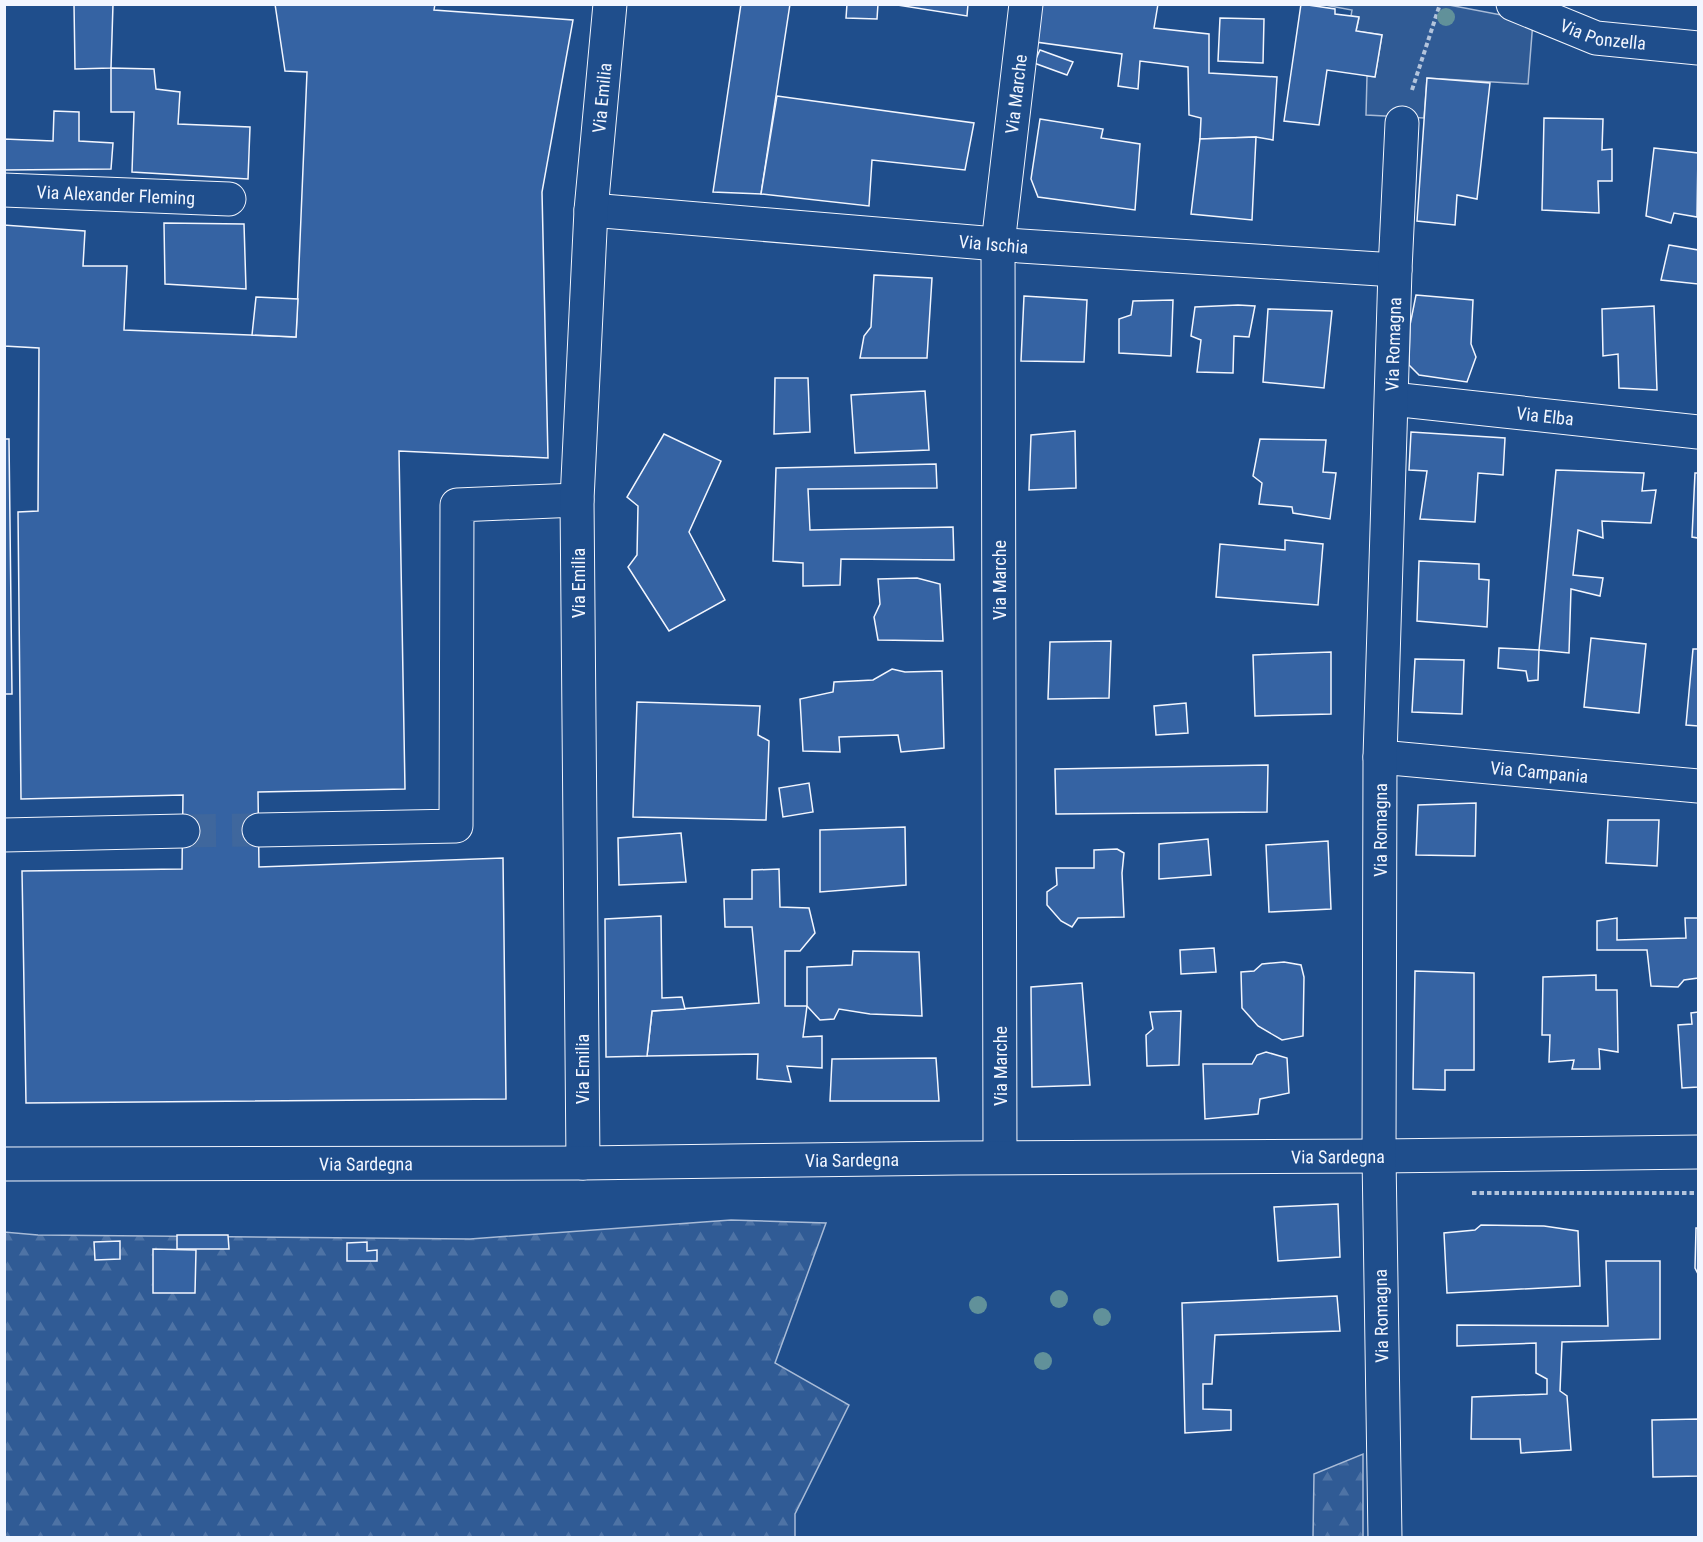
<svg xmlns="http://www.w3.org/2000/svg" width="1703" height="1542" viewBox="0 0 1703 1542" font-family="'Roboto Condensed',sans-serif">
<defs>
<pattern id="forest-firs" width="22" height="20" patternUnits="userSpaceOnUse" patternTransform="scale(1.5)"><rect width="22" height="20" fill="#305b95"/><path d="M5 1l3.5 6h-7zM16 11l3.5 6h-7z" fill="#4e73a5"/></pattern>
</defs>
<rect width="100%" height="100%" fill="#1f4e8c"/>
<g fill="url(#forest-firs)" stroke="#a8bbd7" stroke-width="1.5">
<path d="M731,1220L826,1223L775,1363L849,1405L795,1514V1537H5L4,1232L38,1235L470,1239Z"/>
<path d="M1363,1454V1537H1313L1314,1474Z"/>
</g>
<path fill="#305b95" stroke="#a8bbd7" stroke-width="1.5" d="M1325,5H1449L1533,21L1528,84L1427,78L1424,118L1366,115L1367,76L1375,77L1382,35L1356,31L1359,18L1351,16L1352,10Z"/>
<g fill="#3563a3" stroke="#f2f6ff" stroke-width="1.5">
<path d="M74,4H113L111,68L75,69Z"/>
<path d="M275,4H435L434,10L573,20L542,192L548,458L399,451L405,789L258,792L259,867L503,858L506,1099L26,1103L22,871L182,869L183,795L21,799L18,512L38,511L39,348L4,346V225L85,231L83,266H127L124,330L296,337L307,72L285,71Z"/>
<path d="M741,4H790L761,194L713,192Z"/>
<path d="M847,4H878L877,19L846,18Z"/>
<path d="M891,4H968L967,16Z"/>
<path d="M1042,4H1158L1154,28L1209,34V73L1277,77L1273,140L1256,137L1200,139L1201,118L1189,115L1188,67L1140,61L1138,89L1118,86L1122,54L1036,42Z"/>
<path d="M1301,4L1335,9V14L1359,17L1356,31L1382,35L1375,77L1327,70L1319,125L1284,121Z"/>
<path d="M1220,18L1264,19L1263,63L1218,61Z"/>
<path d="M1040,50L1073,62L1067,75L1034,63Z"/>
<path d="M111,68L154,69L156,89L180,92L178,124L250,127L248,179L132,172L134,112H111Z"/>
<path d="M1427,78L1490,83L1477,199L1457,195L1455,225L1417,221Z"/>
<path d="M777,96L974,123L965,170L872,160L869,206L761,194Z"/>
<path d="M54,111L79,112V141L113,143L111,169L4,170V139L53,141Z"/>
<path d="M1544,118L1603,119L1602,150L1612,149V181H1598L1599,213L1542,210Z"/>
<path d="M1040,119L1103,129L1101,138L1140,144L1135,210L1038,197L1031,179Z"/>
<path d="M1256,137L1252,220L1191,214L1200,139Z"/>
<path d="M1654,148L1698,153L1697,217L1674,213L1671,223L1646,216Z"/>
<path d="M164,223L244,224L246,289L165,284Z"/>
<path d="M1669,245L1698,250V284L1661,280Z"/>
<path d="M874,275L932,278L927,358H860L864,336L871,327Z"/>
<path d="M1416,295L1473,300L1471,344L1476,357L1467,382L1419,375L1409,365L1410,325Z"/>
<path d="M1024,296L1087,300L1084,362L1021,361Z"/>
<path d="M256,297L298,299L296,337L252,335Z"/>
<path d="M1173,300L1171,356L1119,353V319L1131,315L1133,301Z"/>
<path d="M1238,305L1255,306L1249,337L1234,336L1233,373L1197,372L1201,340L1191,336L1195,307Z"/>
<path d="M1654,306L1657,390L1619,388L1618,354L1603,356L1602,309Z"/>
<path d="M1268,309L1332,311L1324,388L1263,382Z"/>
<path d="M775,378H808L810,432L774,434Z"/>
<path d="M925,391L929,450L855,453L851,395Z"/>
<path d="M1075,431L1076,488L1029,490L1031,435Z"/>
<path d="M1411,432L1505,438L1503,475L1478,473L1475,522L1420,519L1427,471L1409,470Z"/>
<path d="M664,434L721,461L689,532L725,600L669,631L628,567L637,555L638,506L627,497Z"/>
<path d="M4,439H9L12,694H4Z"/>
<path d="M1260,439L1326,440L1323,472L1336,473L1330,519L1293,513L1292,507L1259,504L1262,483L1253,476Z"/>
<path d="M936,464L937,488L808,489L810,530L953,527L954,560L841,559L840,585L803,586V563L773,561L776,468Z"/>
<path d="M1556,470L1644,473L1642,491L1656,490L1651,523L1602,521L1603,538L1578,530L1573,575L1603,578L1600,596L1571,589L1569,653L1539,650Z"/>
<path d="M1695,473H1698V538L1692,537Z"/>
<path d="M1285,540L1323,544L1318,605L1216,597L1220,544L1285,550Z"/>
<path d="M1419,561L1479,564V579L1489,580L1487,627L1417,621Z"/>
<path d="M917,578L940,584L943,641L878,640L874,617L880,604L878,579Z"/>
<path d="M1591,638L1646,644L1639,713L1584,707Z"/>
<path d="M1111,641L1109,698L1048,699L1050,642Z"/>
<path d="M1499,648L1539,650L1538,680L1528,681L1526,671L1498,668Z"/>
<path d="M1693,649H1698V726L1686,725Z"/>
<path d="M1331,652V714L1255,716L1253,655Z"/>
<path d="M1415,659L1464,660L1462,714L1412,712Z"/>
<path d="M892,669L905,672L942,671L944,748L901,752L898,735L839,737L840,752L803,751L800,699L833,692L834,682L873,680Z"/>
<path d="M637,702L760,706L758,735L769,741L766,820L633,817Z"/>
<path d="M1186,703L1188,733L1156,735L1154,706Z"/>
<path d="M1268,765L1267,812L1056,814L1055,769Z"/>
<path d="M809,783L813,812L783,817L779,788Z"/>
<path d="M1476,803L1475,856L1416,855L1418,805Z"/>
<path d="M1608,820H1659L1657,866L1606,863Z"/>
<path d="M905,827L906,885L820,892V830Z"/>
<path d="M681,833L686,882L619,885L618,838Z"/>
<path d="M1208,839L1211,875L1159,879V844Z"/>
<path d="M1328,841L1331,909L1269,912L1266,845Z"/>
<path d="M1117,849L1124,853L1122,873L1124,917L1078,918L1072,927L1061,921L1047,905V892L1057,885L1056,868H1094V850Z"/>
<path d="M779,869L780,907L809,908L815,933L800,951H785V1006H807L803,1037L822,1036V1068L787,1066L791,1082L757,1079L758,1054L647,1056L652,1011L759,1003L752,927H725L724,899H752V870Z"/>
<path d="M661,916L662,998L682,997L685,1009L652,1011L647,1056L606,1057L605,919Z"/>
<path d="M1617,918V940L1686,938L1685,918H1698V978L1684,980L1678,987L1651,986L1647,950H1597V921Z"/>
<path d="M1214,948L1216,972L1181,974L1180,950Z"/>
<path d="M853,951L919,952L922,1016L870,1014L839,1009L834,1019L820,1020L807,1006V967L852,965Z"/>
<path d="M1284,962L1301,965L1304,977L1303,1036L1282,1040L1258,1026L1242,1008L1241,972L1254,971L1262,964Z"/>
<path d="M1415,971L1474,973V1070H1445V1090L1413,1089Z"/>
<path d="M1596,975V990H1617L1618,1052L1599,1049L1600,1069H1572L1574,1060L1549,1062L1550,1035H1542L1543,977Z"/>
<path d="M1082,983L1090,1085L1032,1087L1031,987Z"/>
<path d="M1181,1011L1179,1065L1147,1066L1146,1035L1153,1029L1150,1012Z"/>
<path d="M1698,1012V1087L1682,1088L1678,1025L1692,1024L1691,1013Z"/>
<path d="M1266,1052L1287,1058L1289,1093L1260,1099L1258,1114L1205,1119L1203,1064H1252L1257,1055Z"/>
<path d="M936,1058L939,1101H830L832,1059Z"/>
<path d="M1338,1204L1340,1257L1278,1261L1274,1207Z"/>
<path d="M1481,1225L1544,1226L1578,1231L1580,1286L1447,1293L1444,1233L1475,1230Z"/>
<path d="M1696,1228H1698V1274L1695,1268Z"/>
<path d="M177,1235H228L229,1249H177Z"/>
<path d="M120,1241V1259L95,1260L94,1242Z"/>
<path d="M367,1242V1251L377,1250V1261H347V1243Z"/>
<path d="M153,1249L196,1250L195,1293H153Z"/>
<path d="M1606,1261H1660V1339L1562,1342L1560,1391L1567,1396L1571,1450L1521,1453L1520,1439H1471L1472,1397L1547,1394V1379L1536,1373V1343L1457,1346V1325L1608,1326Z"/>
<path d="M1337,1296L1340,1331L1215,1335L1212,1384H1203V1409L1231,1410V1430L1185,1433L1182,1303Z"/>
<path d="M1698,1419V1476L1653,1477L1652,1420Z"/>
</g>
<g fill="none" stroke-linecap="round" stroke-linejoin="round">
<path stroke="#3f679d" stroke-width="33" stroke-dasharray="33 16" stroke-linecap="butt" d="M183,831L259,830"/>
<g stroke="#f2f6ff" stroke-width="35">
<g id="minor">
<path id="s1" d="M1513,4L1596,38L1698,48"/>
<path id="s2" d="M4,190L229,199"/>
<path id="s3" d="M591,210L1021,246L1395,270"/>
<path id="s4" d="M1392,399L1698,432"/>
<path id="s5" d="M1380,757L1698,786"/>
<path d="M259,830L456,826L457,505L577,500"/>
<path d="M4,835L183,831"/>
<path id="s6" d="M1000,1157L998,244L1026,4"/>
<path id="s7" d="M583,1163L577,500L591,210L610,4"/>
<path id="s8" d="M4,1164L583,1163L958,1158L1379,1156L1698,1152"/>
<path id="s9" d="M1385,1538L1379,1156L1380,757L1395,270L1402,123"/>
</g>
</g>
<g stroke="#b3c4dc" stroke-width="4" stroke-dasharray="4.5 3" stroke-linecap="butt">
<path d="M1412,90L1440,4"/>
<path d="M1472,1193H1698"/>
</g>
<use href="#minor" stroke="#1f4e8c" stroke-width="33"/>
</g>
<g fill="#61919a">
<circle cx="1446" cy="17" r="9"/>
<circle cx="1059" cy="1299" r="9"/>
<circle cx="978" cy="1305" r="9"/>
<circle cx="1102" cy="1317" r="9"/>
<circle cx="1043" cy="1361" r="9"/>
</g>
<g text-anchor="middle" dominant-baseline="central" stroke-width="4.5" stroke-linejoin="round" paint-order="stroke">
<g font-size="18" fill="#f2f6ff" stroke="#1f4e8c">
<text stroke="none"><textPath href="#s1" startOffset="96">Via Ponzella</textPath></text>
<text stroke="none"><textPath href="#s6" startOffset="1064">Via Marche</textPath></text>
<text stroke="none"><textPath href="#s7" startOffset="1066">Via Emilia</textPath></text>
<text stroke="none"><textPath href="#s2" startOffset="112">Via Alexander Fleming</textPath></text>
<text stroke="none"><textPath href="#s3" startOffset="404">Via Ischia</textPath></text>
<text stroke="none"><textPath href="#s9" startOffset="1194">Via Romagna</textPath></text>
<text stroke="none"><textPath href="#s4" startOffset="154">Via Elba</textPath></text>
<text transform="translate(999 580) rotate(-90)">Via Marche</text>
<text transform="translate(578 583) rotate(-90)">Via Emilia</text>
<text stroke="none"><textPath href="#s5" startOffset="160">Via Campania</textPath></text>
<text stroke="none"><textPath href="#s9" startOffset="708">Via Romagna</textPath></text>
<text transform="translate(1000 1066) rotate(-90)">Via Marche</text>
<text transform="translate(582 1069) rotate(-90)">Via Emilia</text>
<text stroke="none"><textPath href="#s8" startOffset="1334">Via Sardegna</textPath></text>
<text stroke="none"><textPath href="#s8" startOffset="848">Via Sardegna</textPath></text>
<text stroke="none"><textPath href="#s8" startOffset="362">Via Sardegna</textPath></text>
<text transform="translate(1381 1316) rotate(-91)">Via Romagna</text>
</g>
</g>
<rect width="1703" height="1542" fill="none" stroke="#f2f6ff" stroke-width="12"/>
</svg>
